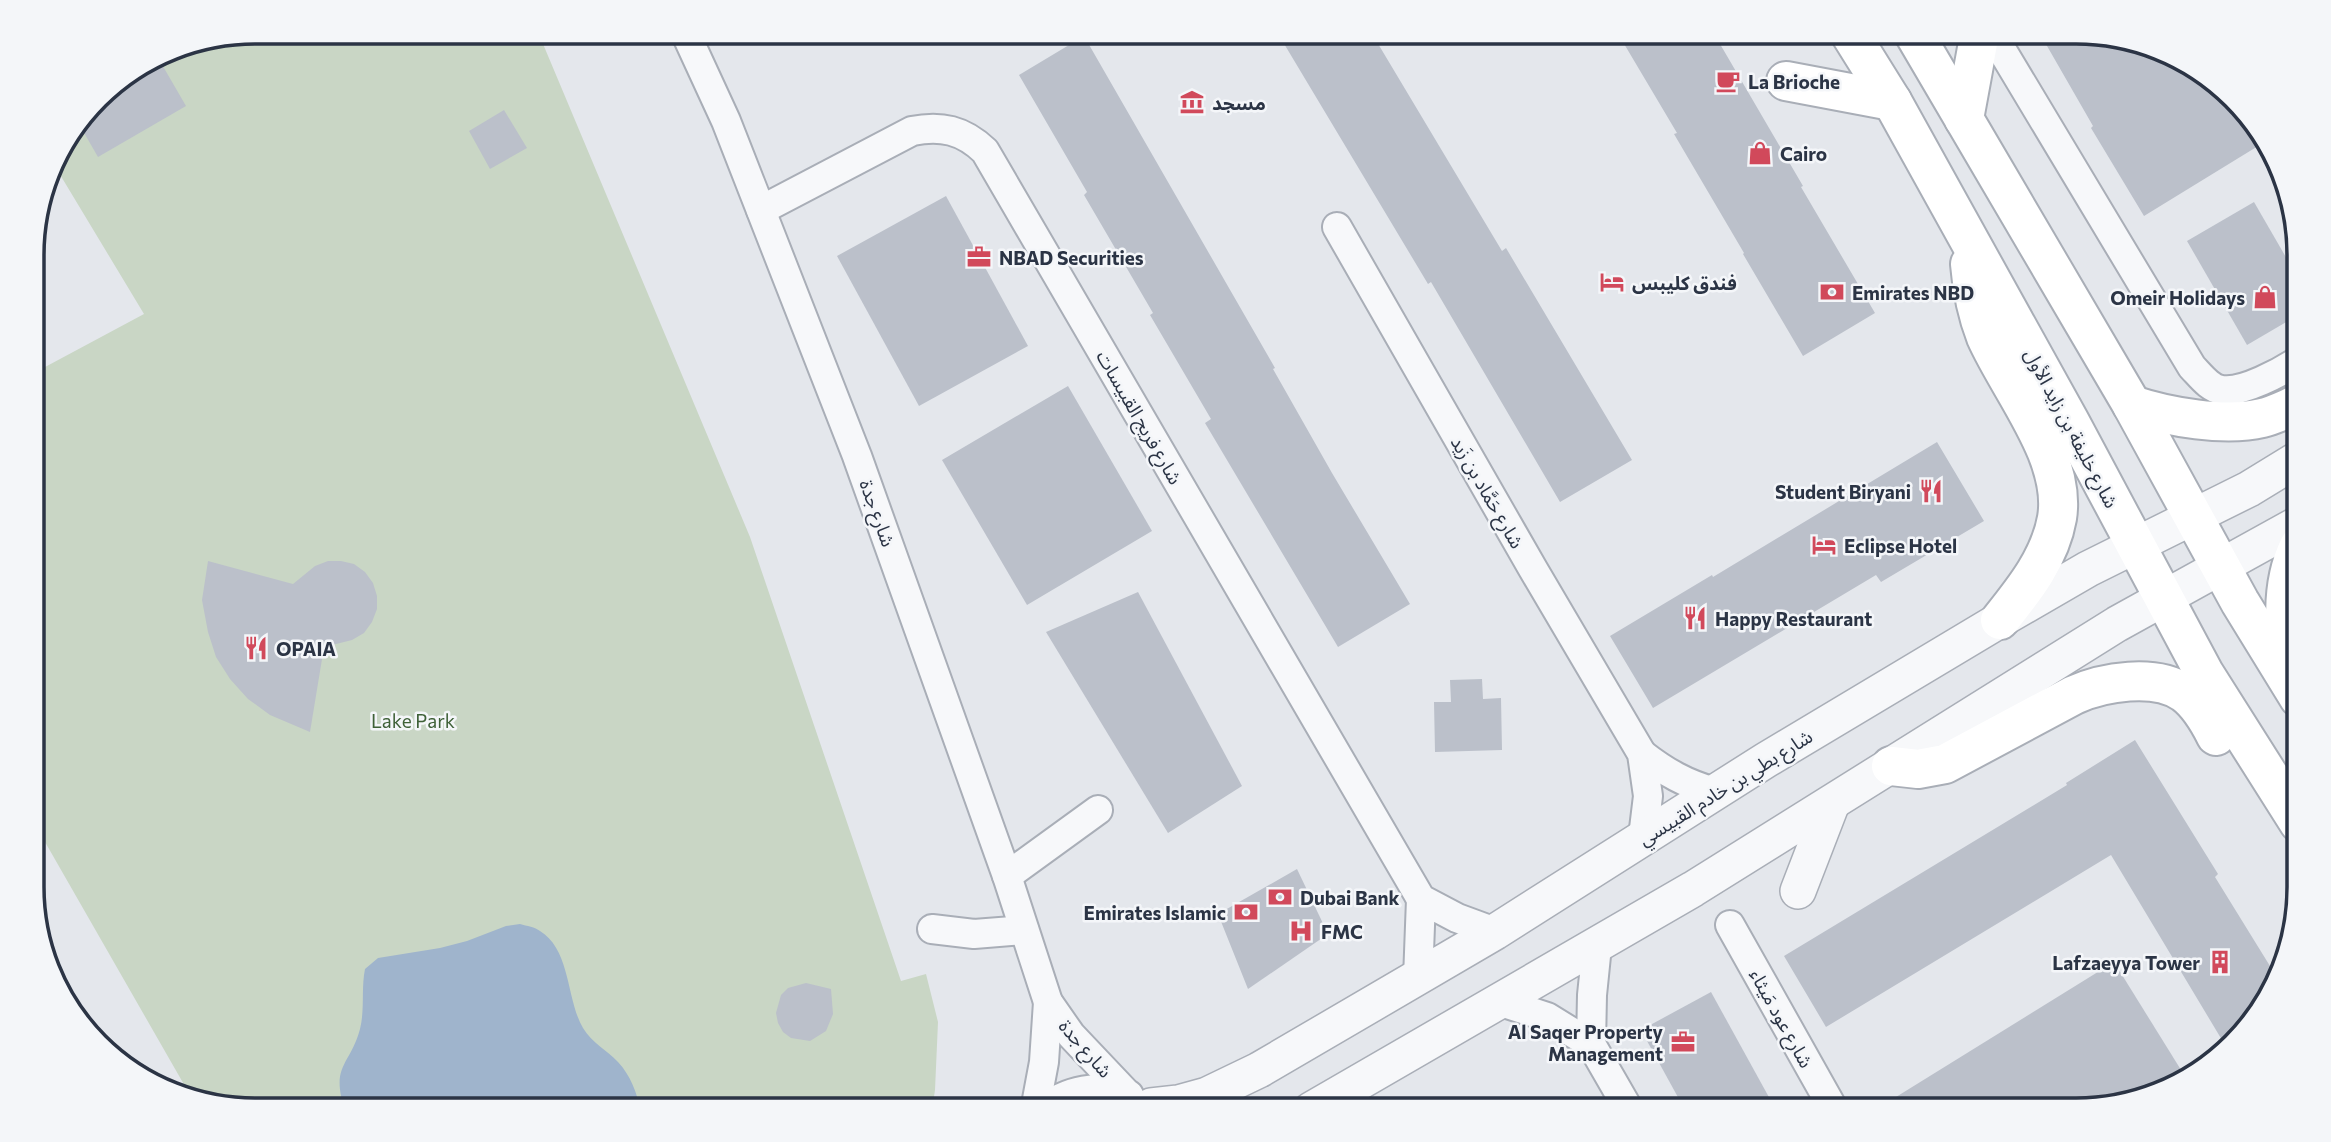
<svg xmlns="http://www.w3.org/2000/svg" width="2331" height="1142" viewBox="0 0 2331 1142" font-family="Commissioner,'Noto Sans Arabic',sans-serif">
<rect width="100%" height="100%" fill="#e4e7ec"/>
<path fill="#c9d6c5" d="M255,32H538L750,537L901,981L926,974L938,1022L935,1090L932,1110H255L190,1095L33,821L32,374L144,314L53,163L55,156L107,87L170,48Z"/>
<path fill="#9fb4cc" d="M520,924C527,926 535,927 540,931C571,950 566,999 583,1028C592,1043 607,1050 618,1062C631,1076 636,1092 641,1110H345C330,1065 350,1066 360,1029C365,1009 361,989 365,969L378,958L440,948L467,941L506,926Z"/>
<g fill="#bbc0ca">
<path d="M1277,32H1371L1502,251L1506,248L1632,460L1560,502L1431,282L1428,284Z"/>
<path d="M1617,32H1713L1803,186L1801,187L1875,313L1803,356L1743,254L1744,253L1674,134L1677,133Z"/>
<path d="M2039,32H2076L2175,54L2254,119L2263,143L2144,216L2091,128L2093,126Z"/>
<path d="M1084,36L1275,368L1273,369L1332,473L1410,604L1338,647L1205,423L1211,419L1150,315L1153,313L1084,195L1087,192L1019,75Z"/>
<path d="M157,56L186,106L98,157L79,124L107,87Z"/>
<path d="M504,110L527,148L490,169L469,131Z"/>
<path d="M946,196L1028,346L919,406L837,256Z"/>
<path d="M2254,202L2298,278V315L2247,345L2187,241Z"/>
<path d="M1068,386L1152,531L1027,605L942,460Z"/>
<path d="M1937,442L1984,521L1881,582L1876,575L1653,708L1610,636L1712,575L1713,577Z"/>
<path d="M208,561L293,584L315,566L328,561H341L354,564L365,572L373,583L377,596V609L372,622L364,633L352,640L324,647L310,732L270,715L248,699L230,679L216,657L208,632L202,600Z"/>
<path d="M1138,592L1242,786L1168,833L1046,632Z"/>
<path d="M1482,679L1483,699L1501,698L1502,750L1435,752L1434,702H1451L1450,680Z"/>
<path d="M2135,740L2218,874L2215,877L2278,979L2277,986L2225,1045L2111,855L1826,1027L1784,956L2067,785L2066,783Z"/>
<path d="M1297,869L1328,934L1248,989L1218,914Z"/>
<path d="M2114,962L2186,1078L2091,1110H1875Z"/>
<path d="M806,983L831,989L833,1014L826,1031L810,1041L791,1038L783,1032L778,1023L776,1013L781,995L788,988Z"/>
<path d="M1711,992L1776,1110H1685L1641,1030Z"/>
</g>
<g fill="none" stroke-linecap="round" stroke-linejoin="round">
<g stroke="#a9aeb7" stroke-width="32">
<g id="minor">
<path d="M685,32L726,121L857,456L1007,876L1048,1002L1071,1035L1126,1093"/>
<path d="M1991,32L2192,367C2200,375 2210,389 2222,390C2243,393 2281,372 2298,361"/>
<path d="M761,210L912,131C941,125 963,130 985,151L1421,899L1457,918L1495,932"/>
<path d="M1337,227L1533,569L1642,754L1648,796L1643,837"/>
<path d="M1642,754C1665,772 1686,784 1715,792"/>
<path d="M1007,876L1098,810"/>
<path d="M1730,925L1834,1110"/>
<path d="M932,929L974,934L1024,930"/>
<path d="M1418,979L1421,899"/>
<path d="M1498,1001L1547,1017L1591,1044L1629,1110"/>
<path d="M1591,1044L1592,995L1597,946"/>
<path d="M1035,1110L1044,1062L1048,1002"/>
<path d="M1043,1110C1065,1090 1101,1083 1129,1095"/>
</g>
</g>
<g stroke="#a9aeb7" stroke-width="38">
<g id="tertiary">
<path d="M1798,891L1832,803"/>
<path d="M1151,1106L1178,1103L1207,1095L1259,1070L1495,932L1766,760L2000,620L2088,569L2249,489L2298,459"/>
<path d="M1311,1110L1693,889L2117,624L2298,524"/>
</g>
</g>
<g stroke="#a9aeb7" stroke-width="42">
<g id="secondary">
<path d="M1849,32L1892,101L2070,422L2204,673L2299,823"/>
<path d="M1913,32L2132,405L2240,602L2299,698"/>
<path d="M1786,81L1892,101"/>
<path d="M1964,119L1980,32"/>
<path d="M1970,264C1972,289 1977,314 1986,337C2010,391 2067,457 2057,518C2050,558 2024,590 2000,620"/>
<path d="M2132,405C2168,417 2225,427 2262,418C2275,415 2286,409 2298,404"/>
<path d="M2294,676C2283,634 2280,585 2299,546"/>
<path d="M1891,766L1918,769L1945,764L2074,695C2103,682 2155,673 2184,693C2199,704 2208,720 2216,736"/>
</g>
</g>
<use href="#minor" stroke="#f7f8fa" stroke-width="28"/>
<use href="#tertiary" stroke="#f7f8fa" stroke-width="35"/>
<use href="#secondary" stroke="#fff" stroke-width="38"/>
</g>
<defs>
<g id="cafe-bare" transform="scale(1.89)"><path d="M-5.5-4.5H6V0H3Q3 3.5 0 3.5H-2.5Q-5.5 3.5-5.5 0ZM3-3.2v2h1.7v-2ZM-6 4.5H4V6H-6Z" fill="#d1495b" stroke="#f4f6f9" stroke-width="2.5" paint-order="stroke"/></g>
<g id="museum-bare" transform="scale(1.89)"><path d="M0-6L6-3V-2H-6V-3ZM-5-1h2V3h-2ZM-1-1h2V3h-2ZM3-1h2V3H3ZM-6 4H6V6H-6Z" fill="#d1495b" stroke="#f4f6f9" stroke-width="2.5" paint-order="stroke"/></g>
<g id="shop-bare" transform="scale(1.89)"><path d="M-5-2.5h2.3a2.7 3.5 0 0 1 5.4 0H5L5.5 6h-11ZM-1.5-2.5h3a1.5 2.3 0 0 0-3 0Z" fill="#d1495b" stroke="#f4f6f9" stroke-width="2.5" paint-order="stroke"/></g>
<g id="office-bare" transform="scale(1.89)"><path d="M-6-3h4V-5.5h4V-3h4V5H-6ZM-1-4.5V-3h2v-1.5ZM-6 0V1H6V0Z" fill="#d1495b" stroke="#f4f6f9" stroke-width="2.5" paint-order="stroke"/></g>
<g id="hotel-bare" transform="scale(1.89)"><path d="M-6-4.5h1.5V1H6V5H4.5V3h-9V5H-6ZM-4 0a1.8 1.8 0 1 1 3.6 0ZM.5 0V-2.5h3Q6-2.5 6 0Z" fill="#d1495b" stroke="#f4f6f9" stroke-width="2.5" paint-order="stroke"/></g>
<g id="bank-bare" transform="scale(1.89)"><path d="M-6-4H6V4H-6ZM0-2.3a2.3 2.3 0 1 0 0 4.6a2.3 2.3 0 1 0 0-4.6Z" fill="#d1495b" stroke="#f4f6f9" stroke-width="2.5" paint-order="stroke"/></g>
<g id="restaurant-bare" transform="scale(1.89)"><path d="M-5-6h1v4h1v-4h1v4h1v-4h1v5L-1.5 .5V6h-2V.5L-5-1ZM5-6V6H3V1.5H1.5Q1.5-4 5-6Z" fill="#d1495b" stroke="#f4f6f9" stroke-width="2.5" paint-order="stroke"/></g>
<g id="hospital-bare" transform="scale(1.89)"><path d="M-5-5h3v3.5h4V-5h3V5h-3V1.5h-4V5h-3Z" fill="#d1495b" stroke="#f4f6f9" stroke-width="2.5" paint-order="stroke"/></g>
<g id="building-bare" transform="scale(1.89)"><path d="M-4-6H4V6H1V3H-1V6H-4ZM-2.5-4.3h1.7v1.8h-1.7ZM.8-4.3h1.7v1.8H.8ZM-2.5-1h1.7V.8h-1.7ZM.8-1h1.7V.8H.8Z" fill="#d1495b" stroke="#f4f6f9" stroke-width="2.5" paint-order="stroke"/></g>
</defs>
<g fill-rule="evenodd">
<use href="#cafe-bare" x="1728" y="81"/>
<use href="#museum-bare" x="1192" y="102"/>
<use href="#shop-bare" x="1760" y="153"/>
<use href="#office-bare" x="979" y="257"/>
<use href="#hotel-bare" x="1612" y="282"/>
<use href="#bank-bare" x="1832" y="292"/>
<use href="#shop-bare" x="2265" y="297"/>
<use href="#restaurant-bare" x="1931" y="491"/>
<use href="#hotel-bare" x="1824" y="545"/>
<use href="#restaurant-bare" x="1695" y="618"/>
<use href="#restaurant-bare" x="256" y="648"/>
<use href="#bank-bare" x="1280" y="897"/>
<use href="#bank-bare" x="1246" y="912"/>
<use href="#hospital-bare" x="1301" y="931"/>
<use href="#building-bare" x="2220" y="962"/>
<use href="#office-bare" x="1683" y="1042"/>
</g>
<g text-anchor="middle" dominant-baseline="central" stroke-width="5" stroke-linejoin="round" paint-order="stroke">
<g font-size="19" font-weight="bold" fill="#2b3445" stroke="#f4f6f9" text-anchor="start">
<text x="1748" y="81">La Brioche</text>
<text x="1212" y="102">مسجد</text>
<text x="1780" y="153">Cairo</text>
<text x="999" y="257">NBAD Securities</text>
<text x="1632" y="282">فندق كليبس</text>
<text x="1852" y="292">Emirates NBD</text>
<text x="2245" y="297" text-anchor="end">Omeir Holidays</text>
<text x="1911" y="491" text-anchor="end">Student Biryani</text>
<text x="1844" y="545">Eclipse Hotel</text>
<text x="1715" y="618">Happy Restaurant</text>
<text x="276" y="648">OPAIA</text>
<text x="1300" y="897">Dubai Bank</text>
<text x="1226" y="912" text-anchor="end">Emirates Islamic</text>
<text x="1321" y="931">FMC</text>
<text x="2200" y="962" text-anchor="end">Lafzaeyya Tower</text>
<text x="1663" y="1031" text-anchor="end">Al Saqer Property<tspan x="1663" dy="22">Management</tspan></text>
</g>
<g font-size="19" fill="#2b3445" stroke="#f4f6f9">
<text transform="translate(1140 417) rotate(60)">شارع فريج القبيسات</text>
<text transform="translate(2072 428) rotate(62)">شارع خليفة بن زايد الأول</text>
<text transform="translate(1488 492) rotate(60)">شارع حَمَّاد بن زَيد</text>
<text transform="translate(878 513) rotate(70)">شارع جدة</text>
<text transform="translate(1725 787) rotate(-32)">شارع بطي بن خادم القبيسي</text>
<text transform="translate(1782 1018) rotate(61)">شارع عود مَيثاء</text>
<text transform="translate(1086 1048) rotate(49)">شارع جدة</text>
</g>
<g font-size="19" fill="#3f6138" stroke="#f4f6f9">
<text x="413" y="720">Lake Park</text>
</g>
</g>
<path d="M0 0H2331V1142H0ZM255 44H2076A211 211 0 0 1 2287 255V887A211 211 0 0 1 2076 1098H255A211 211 0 0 1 44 887V255A211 211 0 0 1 255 44Z" fill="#f4f6f9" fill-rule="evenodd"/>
<path fill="none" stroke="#2b3445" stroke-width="3.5" d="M255 44H2076A211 211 0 0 1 2287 255V887A211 211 0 0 1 2076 1098H255A211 211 0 0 1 44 887V255A211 211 0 0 1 255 44Z"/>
</svg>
